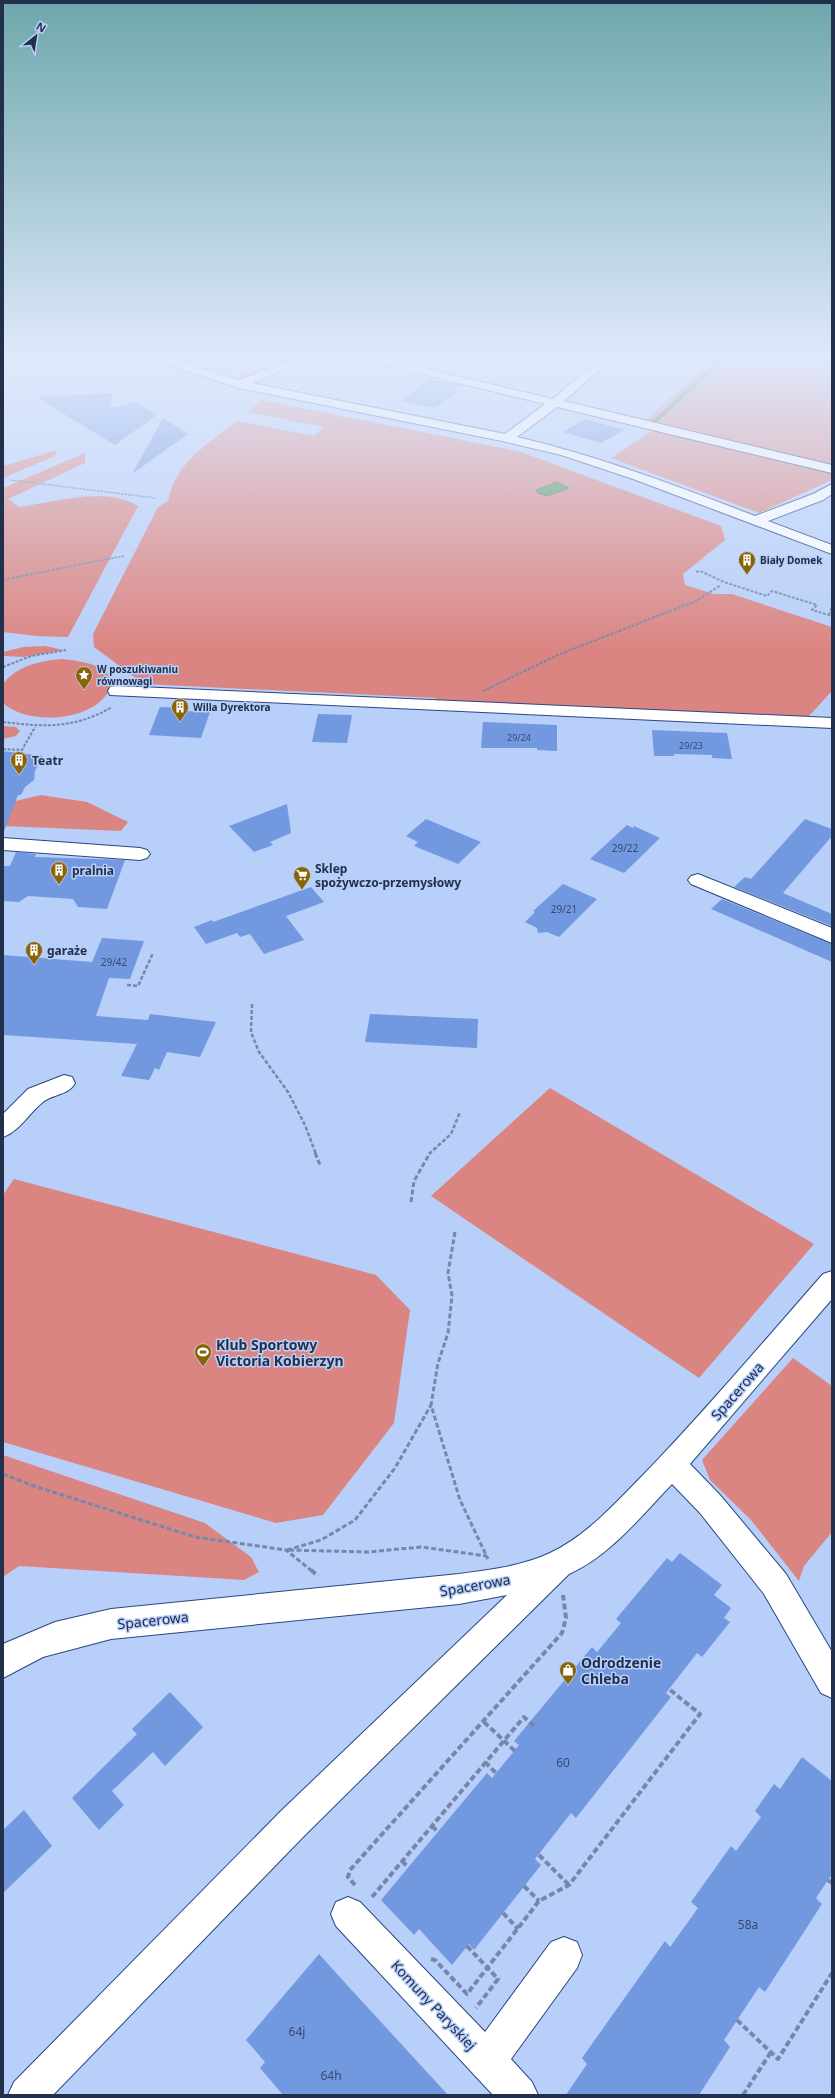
<svg xmlns="http://www.w3.org/2000/svg" width="835" height="2098" viewBox="0 0 835 2098" font-family="'Noto Sans',sans-serif">
<rect width="100%" height="100%" fill="#b8cff9"/>
<g fill="#db8582">
<path d="M170,357H198L226,366L230,364L234,367C221,380 186,362 170,357Z"/>
<path d="M244,357H301L243,379L237,375L251,369L256,371L265,367L260,365L264,363Z"/>
<path d="M716,357H832V466L645,421Z"/>
<path d="M262,400L521,452L721,526L725,540L683,574L685,585L714,594H732L832,627V691L809,716H752L441,702L435,698L144,684L94,647L93,634L158,507L168,501C176,461 208,444 238,421L314,436L324,427L248,412Z"/>
<path d="M656,428L832,472V480L759,513L611,458Z"/>
<path d="M57,450L55,456L3,478V466Z"/>
<path d="M85,453V463L8,499L19,507C53,502 108,486 138,506L68,637L37,636L3,632V488Z"/>
<path d="M45,646L63,650L23,657L3,656V652L23,647Z"/>
<path d="M61,659C77,660 125,666 107,694C88,722 26,725 3,703V684C16,666 40,661 61,659Z"/>
<path d="M3,726L16,727L20,731L16,736L3,739Z"/>
<path d="M41,795L87,802L128,822L121,831L3,826V804Z"/>
<path d="M550,1088L814,1244L699,1378L431,1196Z"/>
<path d="M14,1179L376,1275L410,1310L394,1423L323,1515L276,1523L3,1442V1195Z"/>
<path d="M793,1358L832,1386V1532L804,1566L799,1581L751,1520L710,1480L702,1460Z"/>
<path d="M3,1455L205,1523L251,1557L259,1572L244,1580L19,1566L3,1577Z"/>
</g>
<path fill="#569351" stroke="#467550" d="M557,482L569,488L547,496L538,493L536,490Z"/>
<g fill="none" stroke-linecap="round" stroke-linejoin="round">
<path stroke="#467550" stroke-width="4" d="M652,424L725,357"/>
</g>
<g fill="#7298e0">
<path d="M429,379L460,385L454,390L458,391L436,408L401,401Z"/>
<path d="M112,393L111,408L136,402L157,415L115,445L36,397Z"/>
<path d="M163,418L188,434L132,474Z"/>
<path d="M585,419L624,430L601,443L563,432Z"/>
<path d="M160,707L184,708L183,711L210,712L201,738L149,735Z"/>
<path d="M318,714L352,715L347,743L312,742Z"/>
<path d="M483,722L557,725V751L537,750V748H481Z"/>
<path d="M652,730L727,733L732,759L712,758V755L674,754V756H654Z"/>
<path d="M3,751L43,756L35,771L34,780L25,787L21,795H18L4,831Z"/>
<path d="M287,804L291,833L270,842L273,845L254,852L229,826Z"/>
<path d="M426,819L481,842L458,864L414,846L418,842L406,836Z"/>
<path d="M805,819L832,829V836L783,893L832,914V926L734,887L745,877L751,879Z"/>
<path d="M627,825L633,828L634,826L660,838L624,873L590,859Z"/>
<path d="M16,852L36,854L35,857L125,860L107,909L78,907L73,899L28,896L19,902L3,901V866H10Z"/>
<path d="M563,884L597,899L559,937L547,932L538,933L537,928L525,922L535,912L533,911Z"/>
<path d="M311,887L324,902L286,916L304,940L264,954L250,934L240,937L237,933L206,944L194,927L212,920L213,922Z"/>
<path d="M722,899L832,944V962L711,909Z"/>
<path d="M102,938L144,941L130,979L109,978L96,1016L148,1020L150,1014L216,1022L200,1057L167,1052L159,1070L155,1068L149,1080L121,1076L137,1044L3,1035V955L92,962Z"/>
<path d="M370,1014L478,1019L477,1048L365,1042Z"/>
<path d="M680,1553L722,1585L714,1595L731,1608L724,1618L730,1622L702,1657L697,1653L666,1693L671,1697L576,1818L571,1813L535,1859L541,1865L474,1950L469,1944L452,1965L419,1929L414,1935L381,1900L487,1773L492,1778L519,1745L514,1741L592,1647L597,1652L621,1623L616,1619L667,1558L672,1562Z"/>
<path d="M170,1692L203,1727L165,1766L153,1752L112,1791L124,1805L99,1830L72,1798L137,1734L132,1729Z"/>
<path d="M802,1757L832,1781V1874L816,1898L822,1904L765,1992L759,1987L724,2040L730,2047L699,2095H566L587,2064L582,2058L665,1941L670,1947L698,1908L691,1902L731,1846L736,1851L761,1817L755,1811L774,1784L780,1789Z"/>
<path d="M24,1810L52,1846L3,1893V1830Z"/>
<path d="M319,1954L347,1985L448,2095H283L260,2068L265,2062L246,2040Z"/>
</g>
<g fill="none" stroke-linecap="round" stroke-linejoin="round">
<g stroke="#294783" stroke-width="2">
<g id="minor">
<path d="M148,357H165L239,380L299,357H315L313,359L252,383L505,434L545,404L359,359L357,357H376L553,399L601,357H614L564,401L832,465V473L557,407L517,437C599,456 677,486 755,516L813,494L832,484V494L823,500L768,521L832,545V554L633,479L561,455L502,441L239,388L150,359Z"/>
<path d="M116,686L832,718V728L110,695L108,691L110,687Z"/>
<path d="M3,838L140,848L147,850L150,854L147,858L140,860L3,850Z"/>
<path d="M698,874L832,928V943L691,884L688,880L691,876Z"/>
<path d="M64,1075L72,1077L75,1083C69,1095 53,1094 43,1102C29,1113 20,1131 3,1137V1114L28,1089Z"/>
<path d="M832,1271V1299L690,1464L720,1495L786,1574L832,1652V1698L821,1693L764,1594L700,1513L672,1484C641,1516 610,1556 569,1574L305,1835L53,2095H8L14,2082L281,1811L507,1595L459,1604L111,1639L43,1657L3,1678V1644L55,1622L111,1609L459,1574C489,1570 523,1566 550,1553C588,1535 616,1502 645,1473C707,1409 764,1341 823,1274Z"/>
<path d="M348,1897L360,1902L485,2032L551,1942L564,1937L577,1942L582,1955L577,1968L511,2059L532,2082L538,2095H493L336,1926L331,1914L336,1902Z"/>
</g>
</g>
<g stroke="#7588ac" stroke-width="1.5" stroke-dasharray="2.5 1" stroke-linecap="butt">
<path d="M10,480L155,498"/>
<path d="M87,563L124,556"/>
</g>
<g stroke="#7588ac" stroke-width="2" stroke-dasharray="3 1.5" stroke-linecap="butt">
<path d="M696,572L700,571L724,582L767,596L772,591L817,605L812,610L832,616"/>
<path d="M3,580L92,562"/>
<path d="M829,615L832,606"/>
<path d="M3,667L31,656L66,650"/>
<path d="M483,691L560,654L696,601L721,585"/>
<path d="M3,722C45,727 74,729 112,707"/>
<path d="M3,749L22,750L35,727"/>
</g>
<g stroke="#7588ac" stroke-width="2.5" stroke-dasharray="4 2" stroke-linecap="butt">
<path d="M127,985L138,986L153,953"/>
<path d="M252,1004L251,1032L259,1052L288,1092L305,1125L316,1154"/>
<path d="M429,1154L451,1134L460,1112"/>
</g>
<g stroke="#7588ac" stroke-width="3" stroke-dasharray="5 2.5" stroke-linecap="butt">
<path d="M315,1153L320,1165"/>
<path d="M411,1202L414,1181L430,1153"/>
<path d="M455,1232L448,1273L452,1296L448,1333L438,1363L431,1405L460,1500L488,1559"/>
<path d="M3,1474L31,1485L195,1537L286,1550L312,1571"/>
<path d="M287,1550L321,1540L355,1520L395,1468L431,1405"/>
<path d="M289,1550L368,1552L421,1547L487,1556"/>
</g>
<g stroke="#7588ac" stroke-width="4" stroke-dasharray="6 3" stroke-linecap="butt">
<path d="M311,1570L318,1576"/>
<path d="M484,1722L515,1751"/>
<path d="M485,1762L496,1773"/>
<path d="M432,1826L438,1832"/>
<path d="M539,1855L569,1885"/>
<path d="M402,1861L408,1867"/>
<path d="M828,1880L832,1883"/>
<path d="M355,1885L348,1877L350,1870L562,1633L566,1618L563,1595"/>
<path d="M524,1886L539,1901"/>
<path d="M372,1897L524,1717L534,1726"/>
<path d="M503,1913L518,1929"/>
<path d="M467,1946L498,1979L476,2008"/>
<path d="M431,1959L435,1960L467,1994L539,1901L569,1885L700,1714L669,1689"/>
<path d="M737,2020L778,2059L832,1973"/>
<path d="M743,2095L771,2052"/>
</g>
<use href="#minor" fill="#fff" fill-rule="evenodd"/>
</g>
<linearGradient id="sky" x2="0" y2="1"><stop stop-color="#6da7ac"/><stop offset="0.55" stop-color="#dfe9fc"/><stop offset="1" stop-color="#dfe9fc" stop-opacity="0"/></linearGradient>
<rect width="835" height="650" fill="url(#sky)"/>
<defs>
<g id="building-pin" transform="scale(0.9)"><path d="M0 17L-7.5 6A9.5 9.5 0 1 1 7.5 6Z" fill="#8a6403" stroke="#b8cff9"/><path d="M-4-6H4V6H1V3H-1V6H-4ZM-2.5-4.3h1.7v1.8h-1.7ZM.8-4.3h1.7v1.8H.8ZM-2.5-1h1.7V.8h-1.7ZM.8-1h1.7V.8H.8Z" fill="#fff"/></g>
<g id="sight-pin" transform="scale(0.9)"><path d="M0 17L-7.5 6A9.5 9.5 0 1 1 7.5 6Z" fill="#8a6403" stroke="#b8cff9"/><path d="M0-6L1.8-2.2L6-1.7L2.9 1.2L3.7 5.4L0 3.3L-3.7 5.4L-2.9 1.2L-6-1.7L-1.8-2.2Z" fill="#fff"/></g>
<g id="supermarket-pin" transform="scale(0.9)"><path d="M0 17L-7.5 6A9.5 9.5 0 1 1 7.5 6Z" fill="#8a6403" stroke="#b8cff9"/><path d="M-6-5.5h2.5l.6 2H6L4.5 2H-2.5L-4.4-4H-6ZM-1.5 3.2a1.3 1.3 0 1 0 .1 0ZM3 3.2a1.3 1.3 0 1 0 .1 0Z" fill="#fff"/></g>
<g id="stadium-pin" transform="scale(0.9)"><path d="M0 17L-7.5 6A9.5 9.5 0 1 1 7.5 6Z" fill="#8a6403" stroke="#b8cff9"/><path d="M0-5a6.5 5 0 1 0 0 10a6.5 5 0 1 0 0-10ZM-3.5-1.8h7v3.6h-7Z" fill="#fff"/></g>
<g id="shop-pin" transform="scale(0.9)"><path d="M0 17L-7.5 6A9.5 9.5 0 1 1 7.5 6Z" fill="#8a6403" stroke="#b8cff9"/><path d="M-5-2.5h2.3a2.7 3.5 0 0 1 5.4 0H5L5.5 6h-11ZM-1.5-2.5h3a1.5 2.3 0 0 0-3 0Z" fill="#fff"/></g>
</defs>
<g fill-rule="evenodd">
<use href="#building-pin" x="747" y="560"/>
<use href="#sight-pin" x="84" y="675"/>
<use href="#building-pin" x="180" y="707"/>
<use href="#building-pin" x="19" y="760"/>
<use href="#building-pin" x="59" y="870"/>
<use href="#supermarket-pin" x="302" y="875"/>
<use href="#building-pin" x="34" y="950"/>
<use href="#stadium-pin" x="203" y="1352"/>
<use href="#shop-pin" x="568" y="1670"/>
</g>
<g text-anchor="middle" dominant-baseline="central" stroke-width="3" stroke-linejoin="round" paint-order="stroke">
<g font-size="9" fill="#364a71">
<text x="519" y="737">29/24</text>
<text x="691" y="745">29/23</text>
</g>
<g font-size="10" font-weight="bold" fill="#22304c" stroke="#b8cff9" text-anchor="start">
<text x="760" y="560">Biały Domek</text>
<text x="97" y="669">W poszukiwaniu<tspan x="97" dy="12">równowagi</tspan></text>
<text x="193" y="707">Willa Dyrektora</text>
</g>
<g font-size="10" fill="#364a71">
<text x="625" y="848">29/22</text>
<text x="564" y="909">29/21</text>
<text x="114" y="962">29/42</text>
</g>
<g font-size="12" font-weight="bold" fill="#22304c" stroke="#b8cff9" text-anchor="start">
<text x="32" y="760">Teatr</text>
<text x="315" y="868">Sklep<tspan x="315" dy="14">spożywczo-przemysłowy</tspan></text>
<text x="72" y="870">pralnia</text>
<text x="47" y="950">garaże</text>
</g>
<g font-size="12" fill="#364a71">
<text x="563" y="1762">60</text>
<text x="748" y="1924">58a</text>
<text x="297" y="2031">64j</text>
<text x="331" y="2075">64h</text>
</g>
<g font-size="14" font-weight="bold" fill="#22304c" stroke="#b8cff9" text-anchor="start">
<text x="216" y="1344">Klub Sportowy<tspan x="216" dy="16">Victoria Kobierzyn</tspan></text>
<text x="581" y="1662">Odrodzenie<tspan x="581" dy="16">Chleba</tspan></text>
</g>
<g font-size="14" fill="#22304c" stroke="#b8cff9">
<text transform="translate(737 1391) rotate(-49)">Spacerowa</text>
<text transform="translate(475 1585) rotate(-10)">Spacerowa</text>
<text transform="translate(153 1620) rotate(-6)">Spacerowa</text>
<text transform="translate(434 2005) rotate(47)">Komuny Paryskiej</text>
</g>
</g>
<rect width="835" height="2098" fill="none" stroke="#22304c" stroke-width="8"/>
<g transform="translate(36 36) rotate(30)" stroke="#b8cff9" stroke-width="3" paint-order="stroke">
<path d="M0-3L7 15L0 10L-7 15Z" fill="#22304c"/>
<text y="-6" font-size="11" font-weight="bold" text-anchor="middle" fill="#22304c">N</text>
</g>
</svg>
